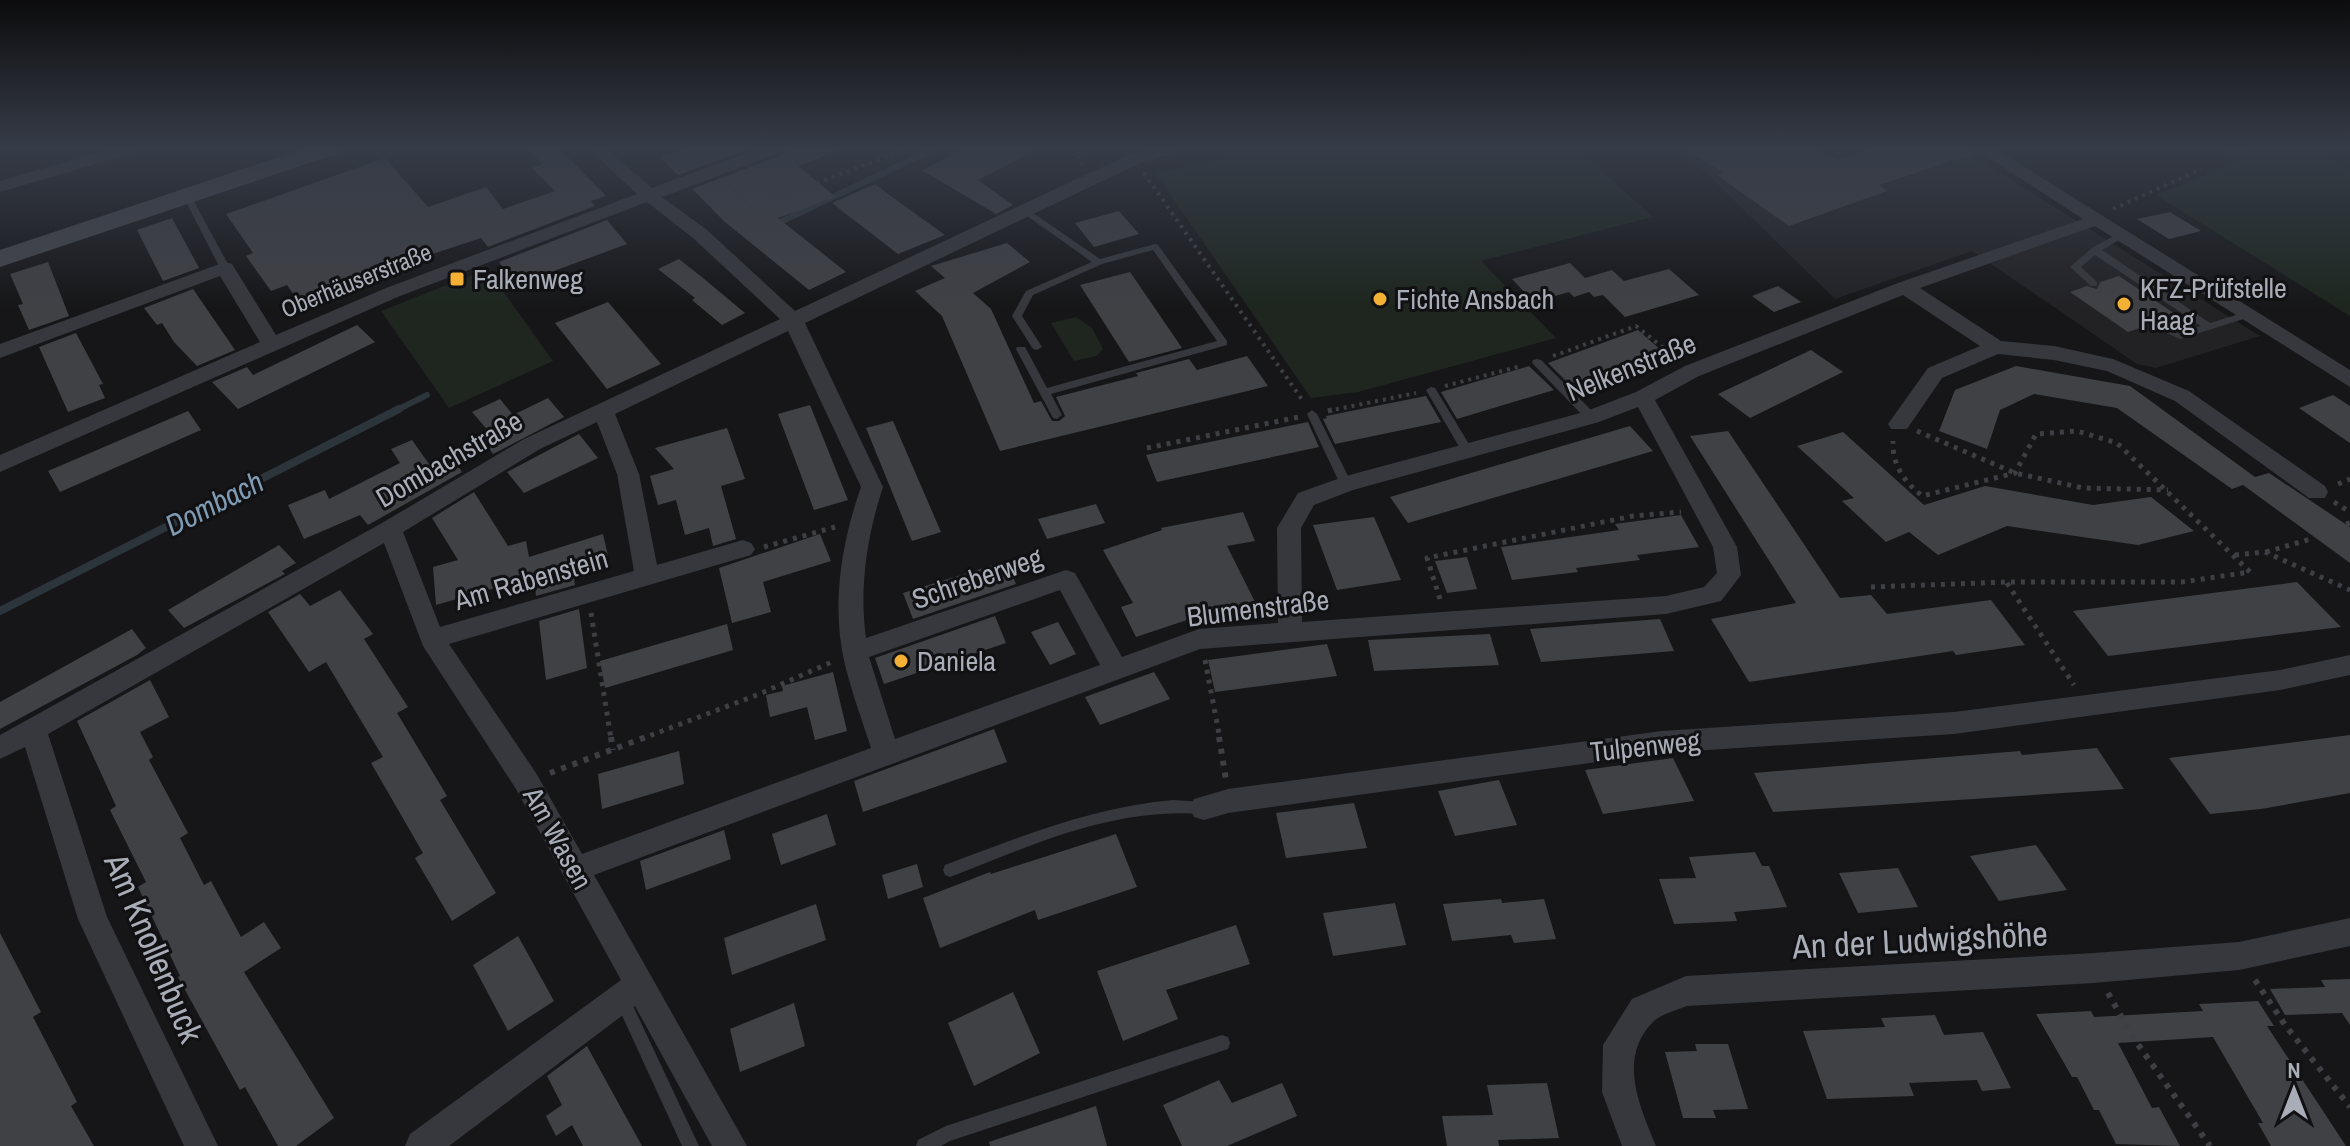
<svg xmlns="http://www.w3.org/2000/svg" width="2350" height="1146" viewBox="0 0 2350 1146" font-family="'Archivo Narrow',sans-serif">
<rect width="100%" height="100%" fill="#161618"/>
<path fill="#222225" d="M1676,148H1960L2260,336L2156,368L2137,364L1972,251L1835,299L1706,173Z"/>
<g fill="#1e261f">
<path d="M1268,148H1575L1653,217L1481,261L1556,338L1358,392L1311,398L1156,174Z"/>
<path d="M2271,148H2306L2350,169V316L2156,195Z"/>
<path d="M487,269L553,361L449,408L381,311Z"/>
<path d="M1076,317L1092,328L1103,349L1096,356L1074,361L1051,323Z"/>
</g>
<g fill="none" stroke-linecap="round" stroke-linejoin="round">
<g stroke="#2c353c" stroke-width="6">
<path d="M772,226L936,148"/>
<path d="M395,411L427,395"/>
</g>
<path stroke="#2c353c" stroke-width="8" d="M0,611L399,409"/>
</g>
<g fill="#404145">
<path d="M526,148H559L606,196L591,201L595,206L488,247L481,238L405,263L406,266L367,281L363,276L298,301L287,285L271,291L246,256L253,253L226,214L385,158L428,207L486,187L503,209L555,191L532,168L543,164Z"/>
<path d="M686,148H752L678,175L660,157Z"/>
<path d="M786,148L840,150L798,166L836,197L778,218L846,272L809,290L725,222L692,189L782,155Z"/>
<path d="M966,148H1040L978,180L1013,205L996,214L922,170Z"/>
<path d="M1684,148H1818L1837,160L1873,148H1971L1976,153L1879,185L1887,191L1789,226L1717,175L1722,172Z"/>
<path d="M875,184L888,194L945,235L898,254L832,203Z"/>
<path d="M1119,211L1139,234L1094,247L1075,223Z"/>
<path d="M2170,212L2201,231L2169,239L2137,219Z"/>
<path d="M172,218L199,268L163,281L137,230Z"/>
<path d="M607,220L627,244L516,285L499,262Z"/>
<path d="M1007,243L1030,262L973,293L991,309L1034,403L1041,401L1052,421H1059L1065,416L1056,397L1138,376L1136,373L1189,359L1197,370L1247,356L1268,386L1000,451L942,316L915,291L945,278L931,266Z"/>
<path d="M679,259L703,278L745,313L722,325L692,300L695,298L658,269Z"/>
<path d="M48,262L69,316L29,330L18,305L23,304L10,274Z"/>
<path d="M1570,263L1585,278L1612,270L1624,281L1669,269L1699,295L1625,317L1603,295L1594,297L1589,292L1574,297L1569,292L1534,302L1512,279Z"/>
<path d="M1130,272L1152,304L1182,348L1129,362L1080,285Z"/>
<path d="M2119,276L2178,316L2162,321L2149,319L2147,326L2128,332L2070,292L2087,286L2097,289L2100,282Z"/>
<path d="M1778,286L1801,302L1774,312L1752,296Z"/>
<path d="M193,289L235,350L197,366L174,342L162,323L157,325L144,308Z"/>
<path d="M608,302L661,364L607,389L555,323Z"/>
<path d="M357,325L375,342L238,409L212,382L247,367L253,375Z"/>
<path d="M1638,330L1662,351L1570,385L1548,363Z"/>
<path d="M76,333L103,384L99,385L105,398L68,412L39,347Z"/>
<path d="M1811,350L1843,372L1750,418L1718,394Z"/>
<path d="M1529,366L1554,390L1457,419L1441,392Z"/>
<path d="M2016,366L2130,386L2255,477L2269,473L2350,527V563L2243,485L2232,489L2117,408L2034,394L2000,410L1987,449L1939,431L1955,390Z"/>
<path d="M2333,395L2350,406V443L2299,408Z"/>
<path d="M1426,396L1441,422L1335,444L1323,419L1327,418L1326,416Z"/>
<path d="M548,398L564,417L493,454L482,439L491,434L472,412L500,399L513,415Z"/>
<path d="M810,405L848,500L814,510L778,414Z"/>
<path d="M188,411L201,430L60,492L48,471Z"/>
<path d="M893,421L941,532L912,541L866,428Z"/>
<path d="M1308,422L1319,447L1157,482L1146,455Z"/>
<path d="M1630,426L1653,451L1408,523L1390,497Z"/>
<path d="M727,428L745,479L721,486L736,539L713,546L709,528L685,535L676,500L658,505L650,476L674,469L655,448Z"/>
<path d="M1728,431L1840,598L1871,595L1887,614L1991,600L2025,645L1956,655L1953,651L1749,682L1711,619L1796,603L1690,436Z"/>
<path d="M1843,432L1924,505L1985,486L2093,505L2151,497L2194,531L2138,545L2007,526L1938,555L1909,532L1886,542L1842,501L1854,498L1797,446Z"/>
<path d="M579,434L598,458L524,493L507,472Z"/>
<path d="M412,440L429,464L450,454L462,472L368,525L360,515L304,539L288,505L325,490L329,499L400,463L391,449Z"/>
<path d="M474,492L508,546L526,541L529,557L603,534L608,556L572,565L575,585L536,596L534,577L436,605L433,567L458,560L432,518Z"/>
<path d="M1096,504L1105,523L1047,539L1038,519Z"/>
<path d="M1243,512L1255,541L1227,546L1256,604L1202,615L1136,637L1121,607L1133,603L1103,550L1162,530L1161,528Z"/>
<path d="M1681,515L1699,547L1637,555L1640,560L1576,568L1578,572L1512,580L1501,547L1619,530L1615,524Z"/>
<path d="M1374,517L1401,580L1337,590L1313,525Z"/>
<path d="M820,534L831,561L763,582L771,612L732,623L719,568Z"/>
<path d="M279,545L296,563L282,571L285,574L184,628L168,610Z"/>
<path d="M1467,557L1477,589L1447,593L1435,561Z"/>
<path d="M1006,561L1016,584L913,619L903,593Z"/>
<path d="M2297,582L2341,627L2108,656L2073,611Z"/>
<path d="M340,590L373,634L364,639L408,707L397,713L447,796L440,800L496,893L452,921L415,858L423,853L371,763L383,757L351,704L326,662L309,672L268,612L300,594L310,606Z"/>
<path d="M579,609L587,668L546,680L539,621Z"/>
<path d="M995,616L1006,643L884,684L875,658Z"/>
<path d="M1660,619L1674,651L1541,662L1530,629Z"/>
<path d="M1058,622L1076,654L1050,665L1031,632Z"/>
<path d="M727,624L733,650L605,688L600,661Z"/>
<path d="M132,629L146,648L137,655L0,729V702Z"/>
<path d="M1490,634L1499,665L1374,671L1368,640Z"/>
<path d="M1327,644L1337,676L1215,692L1208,660Z"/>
<path d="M833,672L847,731L815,740L807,707L770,717L766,695L783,691L782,686Z"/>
<path d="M1154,672L1170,699L1100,725L1085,697Z"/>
<path d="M150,680L169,717L140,732L153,757L149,760L188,833L180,838L204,885L211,881L241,937L264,922L281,948L244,972L334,1118L296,1146H278L245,1087L240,1090L178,977L180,976L138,887L146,882L110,810L116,806L77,721Z"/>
<path d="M994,729L1007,762L863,812L854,781Z"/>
<path d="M2350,735V793L2261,809L2210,814L2169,758Z"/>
<path d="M2097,748L2124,789L1773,812L1754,773L2020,751L2022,755Z"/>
<path d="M679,751L684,784L602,809L598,774Z"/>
<path d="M1673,758L1694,801L1603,814L1585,770Z"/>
<path d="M1499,780L1517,825L1455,836L1438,791Z"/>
<path d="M1354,803L1367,848L1286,858L1276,813Z"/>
<path d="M827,814L836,845L781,865L772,834Z"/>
<path d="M724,830L731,859L646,890L640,861Z"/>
<path d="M1116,834L1137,887L1038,920L1035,910L940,948L923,898L990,872L991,874Z"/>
<path d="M2036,845L2067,890L1999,901L1970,856Z"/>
<path d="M1755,852L1762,866H1769L1787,907L1734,912L1737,921L1674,924L1659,879L1696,878L1689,857Z"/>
<path d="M917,864L923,887L888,899L882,875Z"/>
<path d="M1898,868L1918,907L1858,913L1839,873Z"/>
<path d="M1501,899L1502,903L1544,899L1556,939L1514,943L1511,935L1452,941L1443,904Z"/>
<path d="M1395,903L1406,945L1333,956L1323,913Z"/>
<path d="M816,904L826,940L732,975L724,938Z"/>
<path d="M1236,925L1250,964L1166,990L1178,1019L1123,1041L1097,971Z"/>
<path d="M0,933L41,1012L33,1017L77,1102L71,1106L94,1146H0Z"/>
<path d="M518,936L554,1001L508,1031L473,965Z"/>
<path d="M2350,979V1025L2342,1013L2285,1015L2270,989L2325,987L2321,980Z"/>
<path d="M1013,992L1040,1053L974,1086L948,1023Z"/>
<path d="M2258,1001L2274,1026H2267L2346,1146H2271L2258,1123H2263L2213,1037L2118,1043L2152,1108L2159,1107L2180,1146L2116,1144L2099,1110H2094L2077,1077H2072L2036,1014L2091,1011L2094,1017L2203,1011L2199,1004Z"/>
<path d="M794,1003L805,1046L740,1072L730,1029Z"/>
<path d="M1935,1015L1944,1035L1983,1032L2011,1088L1982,1091L1977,1080L1909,1083L1914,1096L1827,1099L1803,1031L1885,1027L1881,1018Z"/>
<path d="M1695,1044H1728L1748,1109L1713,1110L1716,1118H1683L1665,1052L1697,1051Z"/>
<path d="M587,1046L599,1068L642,1146H583L572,1125L556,1136L546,1116L562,1105L547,1076Z"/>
<path d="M1219,1080L1232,1103L1282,1083L1297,1116L1227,1146H1182L1163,1105Z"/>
<path d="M1547,1083L1559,1138L1498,1140L1499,1146H1447L1442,1116L1493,1115L1487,1085Z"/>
<path d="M1096,1106L1107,1146H990L989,1142Z"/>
</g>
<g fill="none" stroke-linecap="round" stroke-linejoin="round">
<g stroke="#3d3f44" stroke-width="4" stroke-dasharray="3 5" stroke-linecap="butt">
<path d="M1076,148L1082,165"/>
<path d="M1144,173L1303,401"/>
<path d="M728,183L752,208L909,148"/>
<path d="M2113,209L2201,169"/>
<path d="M1553,356L1636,326L1675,357"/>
<path d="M1445,386L1521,366"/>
<path d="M1328,411L1416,393"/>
</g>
<g stroke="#3d3f44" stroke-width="5" stroke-dasharray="4 6" stroke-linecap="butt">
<path d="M1328,411L1336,409"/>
<path d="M1917,431L2015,473L2083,488L2168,490"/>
<path d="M1147,448L1299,417"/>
<path d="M2338,484L2350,479"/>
<path d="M2334,502L2350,512"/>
<path d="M2346,524L2350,523"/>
<path d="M764,547L835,527"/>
<path d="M2266,552L2314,538"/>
<path d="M2235,555L2265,552L2350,590"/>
<path d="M2007,583L2074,685"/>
<path d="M1871,587L2006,582H2182L2250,572L2117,443L2077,431L2036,434L2015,473L1922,496C1904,481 1892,465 1893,441"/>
<path d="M1440,599L1427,558L1633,516L1681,512"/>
<path d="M591,613L611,739"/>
<path d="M1205,660L1220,739"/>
<path d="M641,739L757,695L834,661"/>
</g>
<g stroke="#3d3f44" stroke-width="6" stroke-dasharray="5 7" stroke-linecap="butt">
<path d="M611,737L613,750"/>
<path d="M1219,737L1226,780"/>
<path d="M550,773L646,737"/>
<path d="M2255,980L2285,1025L2350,1107"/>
<path d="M2108,993L2132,1036L2210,1146"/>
</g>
<g fill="#37383d" fill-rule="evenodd">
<path d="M2221,148H2231L2237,151L2245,148H2257L2236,157Z"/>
<path d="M187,193L191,196L230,268L228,270H222L220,268L183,196Z"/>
<path d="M1026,208L1100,259L1155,244L1158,245L1227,341V345L1051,394L1062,415L1057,419L1053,418L1016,349L1017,347H1025L1047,388L1217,341L1153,250L1102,264L1033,295L1022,316L1042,347L1037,350L1033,349L1012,316L1026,291L1092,262L1023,213L1021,211Z"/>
<path d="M2123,231L2128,234L2126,236L2102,250L2210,323L2249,311L2254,314L2253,316L2180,339L2150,326V322L2154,321L2181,332L2201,326L2095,255L2081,267L2097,282V286H2091L2070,267L2092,248Z"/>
<path d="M1537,359L1541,360L1595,414L1596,417L1595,420H1587L1533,364L1532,362L1533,360Z"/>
<path d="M1431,387L1435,388L1472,449L1474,452L1472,455H1464L1426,390Z"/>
<path d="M1312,410L1317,414L1352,484L1350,487H1342L1340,484L1307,414Z"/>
<path d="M1173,800L1204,802L1209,804L1211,808L1209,812L1204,814C1110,808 1036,844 950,877L945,875L943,870L945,865C1020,837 1092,807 1173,800Z"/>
<path d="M622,991L627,993L699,1146H682L614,998L617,993Z"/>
<path d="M1222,1035L1228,1037L1230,1043L1228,1049L1222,1051L950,1141L941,1146H916L918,1140L946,1126Z"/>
</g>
<g fill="#37383d" fill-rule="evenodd">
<path d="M113,148H140L137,152L0,192V181Z"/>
<path d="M588,148H606L652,188L760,148H783L781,152L662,197L707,230L795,311L1128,155L1155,148H1182L1179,152L1140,163L805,323L883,487C867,536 859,587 866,638L1066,570L1075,573L1122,657L1199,629L1278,623L1277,528L1298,493L1346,476L1584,412L1636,392L1685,366L1898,283L2083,219L1974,148H1994L2350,370V387L2095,226L1920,288L2001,341L2054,346L2113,359L2189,391L2325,486L2328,492L2325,498H2309L2175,401L2107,371L2054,360L1998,354L1942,378L1907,429H1891L1888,424L1928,368L1980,346L1903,295L1699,376L1655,400L1737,547L1741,575L1721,601L1666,614L1200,649L594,875L747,1146H712L635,1006L449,1146H405L410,1134L621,980L516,789L423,646L384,543L48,734L107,917L218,1146H184L78,919L25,747L0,759V735L382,523L524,439L780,319L693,238L647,202L400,296L0,472V455L260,342L220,276L0,358V344L225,262L232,264L276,335L386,288L637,194ZM788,331L861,487C841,544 831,606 845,665C852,693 862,720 871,748L582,854L536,773L449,644L751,555L755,549L751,543L743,540L657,565L639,474L615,414ZM1638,407L1713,547L1717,573L1704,587L1666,596L1302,622L1301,528L1314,505L1353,490L1599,422ZM597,422L617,474L634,571L440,627L403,532L540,449ZM1060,590L1100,665L895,739L869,657Z"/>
<path d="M2350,655V675L2280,690L1954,734L1662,753L1228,813L1204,820L1194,817L1190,808L1194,799L1228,789L1662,731L1954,712L2280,670Z"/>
<path d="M2350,918V946L2239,970L2094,983L1687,1006C1677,1010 1661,1014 1653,1022C1617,1058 1640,1107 1656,1146H1622L1602,1092L1603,1045L1632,999L1686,976L2094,953L2239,942Z"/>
</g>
<path fill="#45474d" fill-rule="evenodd" d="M306,148H342L339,153L0,267V250Z"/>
</g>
<linearGradient id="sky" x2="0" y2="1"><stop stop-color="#0c0c0d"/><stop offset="0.48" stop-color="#363c48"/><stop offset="1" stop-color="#363c48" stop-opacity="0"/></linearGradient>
<rect width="2350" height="308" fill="url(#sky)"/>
<g fill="#f2b134" stroke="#111113" stroke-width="3">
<rect x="449" y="271" width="16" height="16" rx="4"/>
<circle cx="1380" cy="299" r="8"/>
<circle cx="2124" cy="304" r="8"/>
<circle cx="901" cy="661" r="8"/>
</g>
<g text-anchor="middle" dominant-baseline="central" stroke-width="6" stroke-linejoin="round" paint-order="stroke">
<g font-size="24" fill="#a8adb8" stroke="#111113">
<text transform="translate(356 280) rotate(-22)">Oberhäuserstraße</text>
</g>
<g font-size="28" fill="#a8adb8" stroke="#111113" text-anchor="start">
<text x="473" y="279">Falkenweg</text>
<text x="2140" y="288">KFZ-Prüfstelle<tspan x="2140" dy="32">Haag</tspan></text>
<text x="1396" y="299">Fichte Ansbach</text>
<text x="917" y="661">Daniela</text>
</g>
<g font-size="28" fill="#a8adb8" stroke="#111113">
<text transform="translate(1631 367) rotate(-22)">Nelkenstraße</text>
<text transform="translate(449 459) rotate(-30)">Dombachstraße</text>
<text transform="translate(977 578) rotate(-19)">Schreberweg</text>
<text transform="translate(531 579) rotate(-16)">Am Rabenstein</text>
<text transform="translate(1258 608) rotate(-7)">Blumenstraße</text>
<text transform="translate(1645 746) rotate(-6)">Tulpenweg</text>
<text transform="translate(558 838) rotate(61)">Am Wasen</text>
</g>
<g font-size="30" font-style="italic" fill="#7f9bb3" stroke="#111113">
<text transform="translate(214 503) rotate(-27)">Dombach</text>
</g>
<g font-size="34" fill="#a8adb8" stroke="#111113">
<text transform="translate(1920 940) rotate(-3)">An der Ludwigshöhe</text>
<text transform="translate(154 948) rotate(67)">Am Knollenbuck</text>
</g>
</g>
<g transform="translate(2294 1090)" stroke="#111113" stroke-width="6" paint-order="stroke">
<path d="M0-6L14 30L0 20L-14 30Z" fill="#a8adb8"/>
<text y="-12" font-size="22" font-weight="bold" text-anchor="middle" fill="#a8adb8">N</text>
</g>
</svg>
